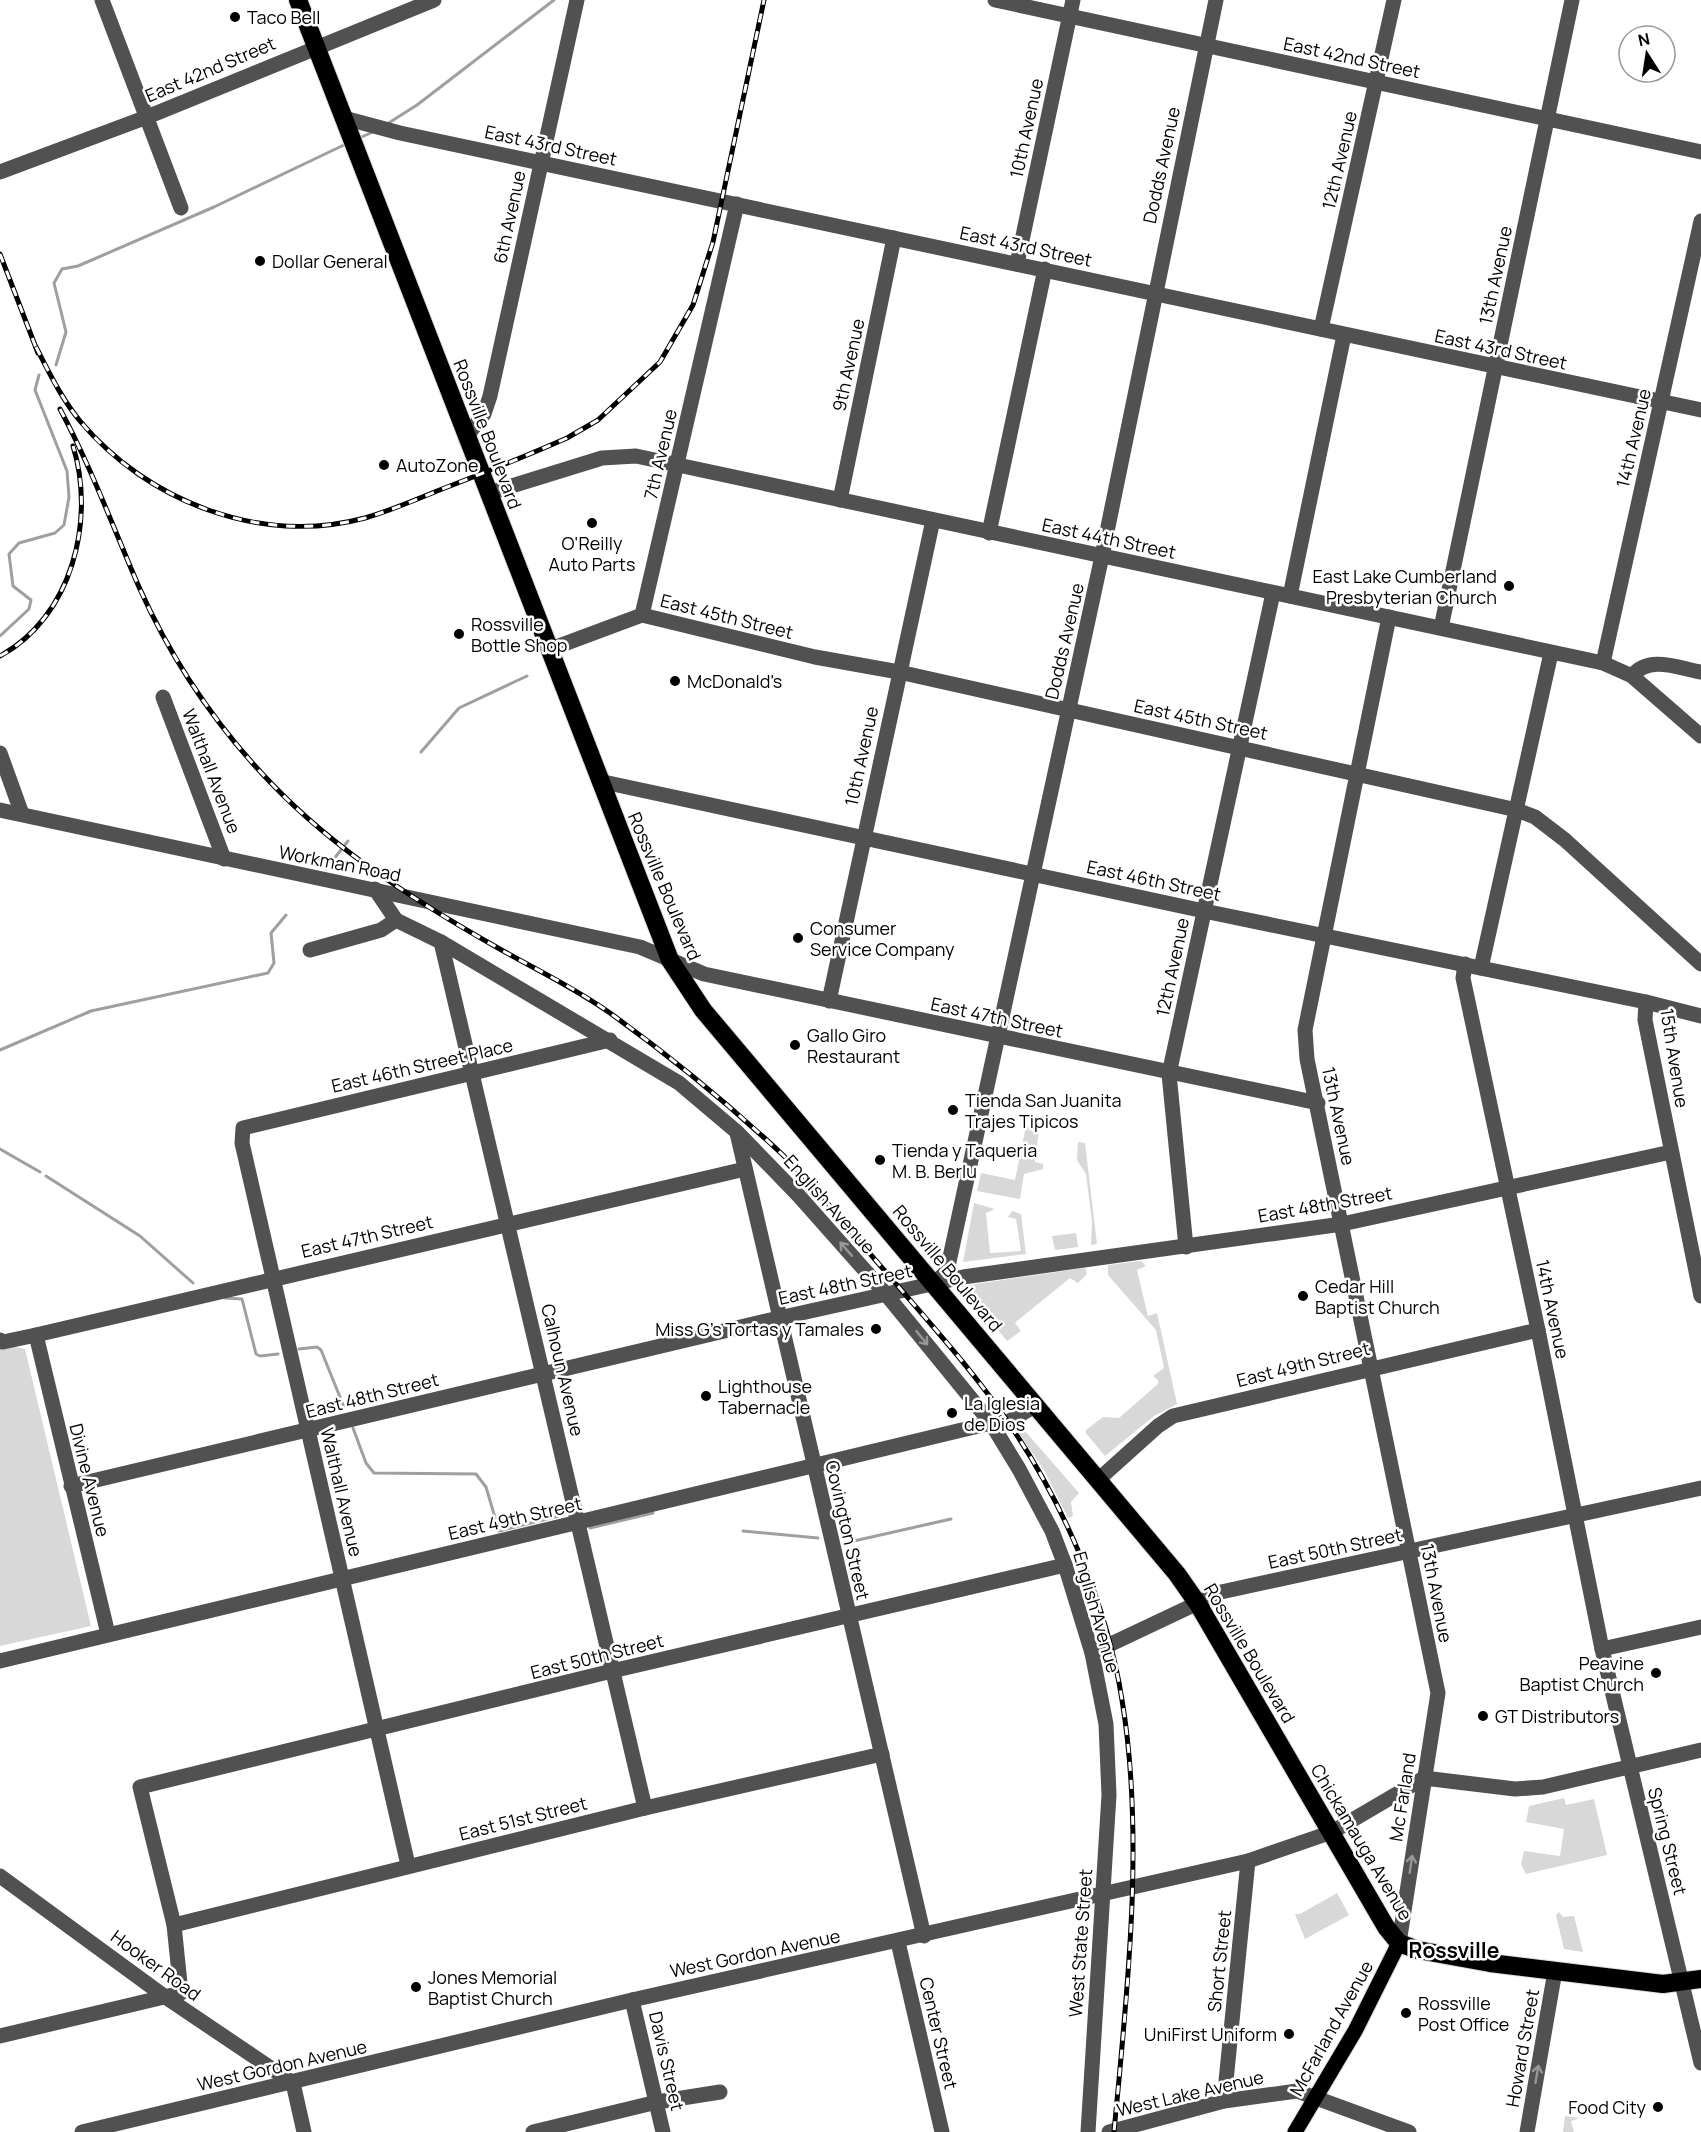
<svg xmlns="http://www.w3.org/2000/svg" width="1701" height="2132" viewBox="0 0 1701 2132" font-family="Manrope,sans-serif">
<rect width="100%" height="100%" fill="#fff"/>
<g fill="#d8d8d8">
<path d="M1026,1126L1039,1130L1035,1162L1043,1164V1169L1024,1174L1020,1199L977,1191L981,1173L1015,1180Z"/>
<path d="M1078,1142L1085,1143L1097,1244L1091,1245L1092,1222L1086,1174L1077,1160Z"/>
<path d="M974,1203L995,1209L986,1213L990,1253L1021,1251L1016,1219L1008,1217L1012,1211L1021,1214L1026,1254L963,1262Z"/>
<path d="M1076,1233L1078,1247L1055,1250L1052,1236Z"/>
<path d="M1141,1261L1146,1266L1137,1270L1148,1316L1157,1313L1177,1404L1154,1416L1105,1456L1085,1432L1087,1429L1103,1417L1119,1418L1158,1384V1380L1153,1376L1164,1368L1156,1330L1108,1275V1265Z"/>
<path d="M1085,1268L1087,1274L1078,1283L1070,1278L1017,1321L1015,1323L1021,1331L1007,1341L962,1286Z"/>
<path d="M0,1344L25,1349L91,1626L0,1646Z"/>
<path d="M1025,1431L1079,1493L1071,1502L1073,1516L1068,1518L1044,1470L1018,1432Z"/>
<path d="M1564,1798L1566,1805L1594,1799L1607,1855L1526,1874L1521,1864L1524,1851L1560,1856L1564,1829L1526,1822L1529,1806Z"/>
<path d="M1337,1893L1349,1915L1305,1939L1295,1914H1300Z"/>
<path d="M1559,1912L1563,1917L1574,1916L1583,1952L1564,1949L1556,1915Z"/>
<path d="M1565,2116L1580,2118L1571,2121L1574,2132H1563Z"/>
</g>
<g fill="none" stroke-linecap="round" stroke-linejoin="round">
<g stroke="#9f9f9f" stroke-width="3">
<path d="M387,124L417,105L554,0"/>
<path d="M357,139L373,132"/>
<path d="M56,365L66,332L54,283L62,269L78,266L214,207L346,144"/>
<path d="M0,636L29,609L31,600L13,586L9,554L19,543L55,533L64,525L69,497L67,471L35,390L39,375"/>
<path d="M421,752L459,708L527,676"/>
<path d="M326,869L348,841"/>
<path d="M0,1050L91,1011L268,973L274,963L271,933L286,915"/>
<path d="M0,1149L40,1172"/>
<path d="M46,1176L140,1236L193,1283"/>
<path d="M225,1298L242,1299L256,1354L260,1356L278,1354"/>
<path d="M299,1349L317,1347L321,1350L344,1407"/>
<path d="M353,1428L366,1463L374,1473L476,1474L486,1487L499,1531L559,1516"/>
<path d="M590,1528L653,1513"/>
<path d="M743,1531L818,1538"/>
<path d="M845,1543L951,1519"/>
</g>
<g stroke="#dbdbdb" stroke-width="17">
<path id="major" d="M1295,2132L1355,2031L1399,1943"/>
</g>
<g stroke="#dbdbdb" stroke-width="20">
<path id="highway" d="M298,0L670,960L703,1010L1177,1574L1198,1604L1386,1927L1399,1943L1418,1950L1490,1963L1663,1984L1701,1979"/>
</g>
<g stroke="#515151" stroke-width="15">
<path d="M102,0L181,208"/>
<path d="M995,0L1701,152"/>
<path d="M344,118L400,133C834,223 1267,318 1701,410"/>
<path d="M0,172L147,117L434,0"/>
<path d="M1017,264L1073,0"/>
<path d="M1321,329L1394,0"/>
<path d="M467,436L484,414L490,396L577,0"/>
<path d="M489,493L602,458L636,456L1603,663L1632,676L1701,736"/>
<path d="M840,500L894,238"/>
<path d="M989,533L1045,269"/>
<path d="M1290,596L1344,335"/>
<path d="M642,615L815,657L899,672L1517,810L1535,817L1565,840L1701,964"/>
<path d="M1389,617L1305,1030L1307,1059L1438,1693L1399,1943"/>
<path d="M1441,628L1572,0"/>
<path d="M548,650L642,615L737,204"/>
<path d="M1603,663L1701,221"/>
<path d="M1632,676C1649,655 1678,668 1701,672"/>
<path d="M163,697L224,859"/>
<path d="M0,753L22,814"/>
<path d="M599,781L1204,911L1646,1002L1701,1016"/>
<path d="M0,810L640,947L704,974L1318,1103"/>
<path d="M375,889L396,920L441,942L679,1083L737,1132L799,1196L885,1293L991,1423L1019,1469L1052,1531L1065,1565L1092,1653L1106,1724L1109,1795L1088,2132"/>
<path d="M441,942L645,1808"/>
<path d="M310,950L381,930L396,920"/>
<path d="M1465,964L1463,978L1538,1330L1602,1649L1701,2063"/>
<path d="M1481,968L1551,653"/>
<path d="M829,1001L933,520"/>
<path d="M1646,1002L1645,1020L1701,1296"/>
<path d="M737,1133L924,1936"/>
<path d="M1186,1247L1169,1074L1273,593"/>
<path d="M934,1284L947,1271L1102,556L1216,0"/>
<path d="M36,1335L108,1634"/>
<path d="M0,1340L3,1342L36,1335L745,1169"/>
<path d="M1099,1479L1158,1426L1173,1416L1538,1330"/>
<path d="M71,1486L779,1318L963,1277L1342,1224L1671,1152"/>
<path d="M1602,1649L1701,1627"/>
<path d="M1092,1653L1221,1592L1701,1488"/>
<path d="M0,1661L991,1423L1008,1422L1036,1405"/>
<path d="M1424,1778L1515,1789L1543,1787L1701,1750"/>
<path d="M408,1865L242,1143L243,1128L610,1040"/>
<path d="M0,1876L164,1996L293,2083L304,2132"/>
<path d="M174,1925L645,1808L882,1754"/>
<path d="M898,1942L942,2132"/>
<path d="M632,2000L663,2132"/>
<path d="M0,2036L181,1993L174,1925L140,1787L612,1671L1065,1565"/>
<path d="M1224,2101L1248,1861"/>
<path d="M82,2132L632,2000L1248,1861L1332,1832L1424,1778"/>
<path d="M533,2132L657,2102L720,2092"/>
<path d="M1109,2132L1224,2101L1297,2091L1409,2132"/>
<path d="M1527,2132L1555,1971"/>
</g>
<use href="#major" stroke="#000" stroke-width="15"/>
<use href="#highway" stroke="#000" stroke-width="18"/>
<g stroke="#000" stroke-width="5">
<g id="rail">
<path d="M0,254L38,353"/>
<path d="M36,347C49,372 61,398 80,421C147,501 260,546 365,518C389,511 413,501 437,491C481,474 524,457 567,438L598,420L660,362L693,305L713,242L764,0"/>
<path d="M60,409C91,467 113,527 139,587C171,659 216,726 271,783C336,851 417,902 498,948C535,969 575,988 610,1013C671,1057 731,1106 785,1157C821,1192 852,1234 885,1271C927,1320 972,1369 1008,1422C1063,1502 1107,1604 1122,1700C1145,1838 1127,1994 1114,2132"/>
<path d="M0,656C72,617 96,520 73,446"/>
</g>
</g>
<use href="#rail" stroke="#fff" stroke-width="3" stroke-dasharray="9" stroke-linecap="butt"/>
</g>
<defs><path id="oneway-shaft" d="M-6 0H5M1.5-3L5.5 0L1.5 3" fill="none" stroke-width="1.6" stroke-linecap="round" stroke-linejoin="round" transform="scale(1.5)"/></defs>
<g stroke="#979797">
<use href="#oneway-shaft" transform="translate(846 1249) rotate(-131)"/>
<use href="#oneway-shaft" transform="translate(922 1338) rotate(51)"/>
<use href="#oneway-shaft" transform="translate(1411 1864) rotate(-81)"/>
<use href="#oneway-shaft" transform="translate(1537 2074) rotate(-80)"/>
</g>
<g fill="#000" stroke="#fff" stroke-width="2">
<circle cx="235" cy="17" r="6"/>
<circle cx="260" cy="261" r="6"/>
<circle cx="384" cy="465" r="6"/>
<circle cx="592" cy="523" r="6"/>
<circle cx="1509" cy="586" r="6"/>
<circle cx="459" cy="634" r="6"/>
<circle cx="675" cy="681" r="6"/>
<circle cx="798" cy="938" r="6"/>
<circle cx="795" cy="1045" r="6"/>
<circle cx="953" cy="1110" r="6"/>
<circle cx="880" cy="1160" r="6"/>
<circle cx="1303" cy="1296" r="6"/>
<circle cx="876" cy="1329" r="6"/>
<circle cx="706" cy="1396" r="6"/>
<circle cx="952" cy="1413" r="6"/>
<circle cx="1656" cy="1673" r="6"/>
<circle cx="1483" cy="1716" r="6"/>
<circle cx="416" cy="1987" r="6"/>
<circle cx="1406" cy="2013" r="6"/>
<circle cx="1289" cy="2034" r="6"/>
<circle cx="1658" cy="2107" r="6"/>
</g>
<g text-anchor="middle" dominant-baseline="central" stroke-width="5" stroke-linejoin="round" paint-order="stroke">
<g font-size="18" fill="#000" stroke="#fff" text-anchor="start">
<text x="247" y="17">Taco Bell</text>
<text x="272" y="261">Dollar General</text>
<text x="396" y="465">AutoZone</text>
<text x="592" y="543" text-anchor="middle">O'Reilly<tspan x="592" dy="21">Auto Parts</tspan></text>
<text x="1497" y="576" text-anchor="end">East Lake Cumberland<tspan x="1497" dy="21">Presbyterian Church</tspan></text>
<text x="471" y="624">Rossville<tspan x="471" dy="21">Bottle Shop</tspan></text>
<text x="687" y="681">McDonald's</text>
<text x="810" y="928">Consumer<tspan x="810" dy="21">Service Company</tspan></text>
<text x="807" y="1035">Gallo Giro<tspan x="807" dy="21">Restaurant</tspan></text>
<text x="965" y="1100">Tienda San Juanita<tspan x="965" dy="21">Trajes Tipicos</tspan></text>
<text x="892" y="1150">Tienda y Taqueria<tspan x="892" dy="21">M. B. Berlu</tspan></text>
<text x="1315" y="1286">Cedar Hill<tspan x="1315" dy="21">Baptist Church</tspan></text>
<text x="864" y="1329" text-anchor="end">Miss G's Tortas y Tamales</text>
<text x="718" y="1386">Lighthouse<tspan x="718" dy="21">Tabernacle</tspan></text>
<text x="964" y="1403">La Iglesia<tspan x="964" dy="21">de Dios</tspan></text>
<text x="1644" y="1663" text-anchor="end">Peavine<tspan x="1644" dy="21">Baptist Church</tspan></text>
<text x="1495" y="1716">GT Distributors</text>
<text x="428" y="1977">Jones Memorial<tspan x="428" dy="21">Baptist Church</tspan></text>
<text x="1418" y="2003">Rossville<tspan x="1418" dy="21">Post Office</tspan></text>
<text x="1277" y="2034" text-anchor="end">UniFirst Uniform</text>
<text x="1646" y="2107" text-anchor="end">Food City</text>
</g>
<g font-size="18" fill="#000" stroke="#fff">
<text transform="translate(1352 57) rotate(12)">East 42nd Street</text>
<text transform="translate(210 69) rotate(-23)">East 42nd Street</text>
<text transform="translate(1026 128) rotate(-78)">10th Avenue</text>
<text transform="translate(551 145) rotate(12)">East 43rd Street</text>
<text transform="translate(1339 160) rotate(-77)">12th Avenue</text>
<text transform="translate(1161 165) rotate(-78)">Dodds Avenue</text>
<text transform="translate(509 217) rotate(-78)">6th Avenue</text>
<text transform="translate(1026 246) rotate(12)">East 43rd Street</text>
<text transform="translate(1495 275) rotate(-78)">13th Avenue</text>
<text transform="translate(1501 349) rotate(12)">East 43rd Street</text>
<text transform="translate(848 365) rotate(-78)">9th Avenue</text>
<text transform="translate(488 434) rotate(69)">Rossville Boulevard</text>
<text transform="translate(1633 438) rotate(-77)">14th Avenue</text>
<text transform="translate(660 454) rotate(-77)">7th Avenue</text>
<text transform="translate(1109 538) rotate(12)">East 44th Street</text>
<text transform="translate(727 616) rotate(14)">East 45th Street</text>
<text transform="translate(1064 641) rotate(-77)">Dodds Avenue</text>
<text transform="translate(1201 719) rotate(12)">East 45th Street</text>
<text transform="translate(861 756) rotate(-78)">10th Avenue</text>
<text transform="translate(212 771) rotate(69)">Walthall Avenue</text>
<text transform="translate(340 863) rotate(11)">Workman Road</text>
<text transform="translate(1154 880) rotate(12)">East 46th Street</text>
<text transform="translate(665 886) rotate(67)">Rossville Boulevard</text>
<text transform="translate(1172 967) rotate(-78)">12th Avenue</text>
<text transform="translate(997 1017) rotate(12)">East 47th Street</text>
<text transform="translate(1675 1058) rotate(81)">15th Avenue</text>
<text transform="translate(422 1065) rotate(-13)">East 46th Street Place</text>
<text transform="translate(1339 1116) rotate(78)">13th Avenue</text>
<text transform="translate(830 1204) rotate(48)">English Avenue</text>
<text transform="translate(1325 1204) rotate(-10)">East 48th Street</text>
<text transform="translate(367 1236) rotate(-13)">East 47th Street</text>
<text transform="translate(948 1268) rotate(50)">Rossville Boulevard</text>
<text transform="translate(845 1284) rotate(-12)">East 48th Street</text>
<text transform="translate(1553 1309) rotate(78)">14th Avenue</text>
<text transform="translate(1303 1364) rotate(-14)">East 49th Street</text>
<text transform="translate(563 1370) rotate(77)">Calhoun Avenue</text>
<text transform="translate(372 1395) rotate(-14)">East 48th Street</text>
<text transform="translate(90 1480) rotate(76)">Divine Avenue</text>
<text transform="translate(342 1492) rotate(77)">Walthall Avenue</text>
<text transform="translate(515 1518) rotate(-13)">East 49th Street</text>
<text transform="translate(848 1530) rotate(77)">Covington Street</text>
<text transform="translate(1335 1548) rotate(-12)">East 50th Street</text>
<text transform="translate(1437 1593) rotate(79)">13th Avenue</text>
<text transform="translate(1097 1612) rotate(74)">English Avenue</text>
<text transform="translate(1250 1653) rotate(59)">Rossville Boulevard</text>
<text transform="translate(597 1656) rotate(-14)">East 50th Street</text>
<text transform="translate(1402 1797) rotate(-81)">Mc Farland</text>
<text transform="translate(523 1818) rotate(-14)">East 51st Street</text>
<text transform="translate(1668 1841) rotate(76)">Spring Street</text>
<text transform="translate(1362 1842) rotate(59)">Chickamauga Avenue</text>
<text transform="translate(1080 1943) rotate(-86)">West State Street</text>
<text transform="translate(755 1953) rotate(-12)">West Gordon Avenue</text>
<text transform="translate(1219 1961) rotate(-84)">Short Street</text>
<text transform="translate(156 1965) rotate(36)">Hooker Road</text>
<text transform="translate(1331 2028) rotate(-61)">McFarland Avenue</text>
<text transform="translate(939 2033) rotate(77)">Center Street</text>
<text transform="translate(1522 2048) rotate(-80)">Howard Street</text>
<text transform="translate(667 2061) rotate(77)">Davis Street</text>
<text transform="translate(282 2065) rotate(-13)">West Gordon Avenue</text>
<text transform="translate(1190 2093) rotate(-13)">West Lake Avenue</text>
</g>
<g font-size="21" font-weight="bold" fill="#000" stroke="#fff">
<text x="1454" y="1950">Rossville</text>
</g>
</g>
<g transform="translate(1647 54) rotate(348)"><circle r="28" fill="#ffffff" stroke="#999999" stroke-width="1.5"/>
<path d="M0-4.5L10 22L0 15L-10 22Z" fill="#000000"/>
<text y="-9" font-size="16" font-weight="bold" text-anchor="middle" fill="#000000">N</text>
</g>
</svg>
